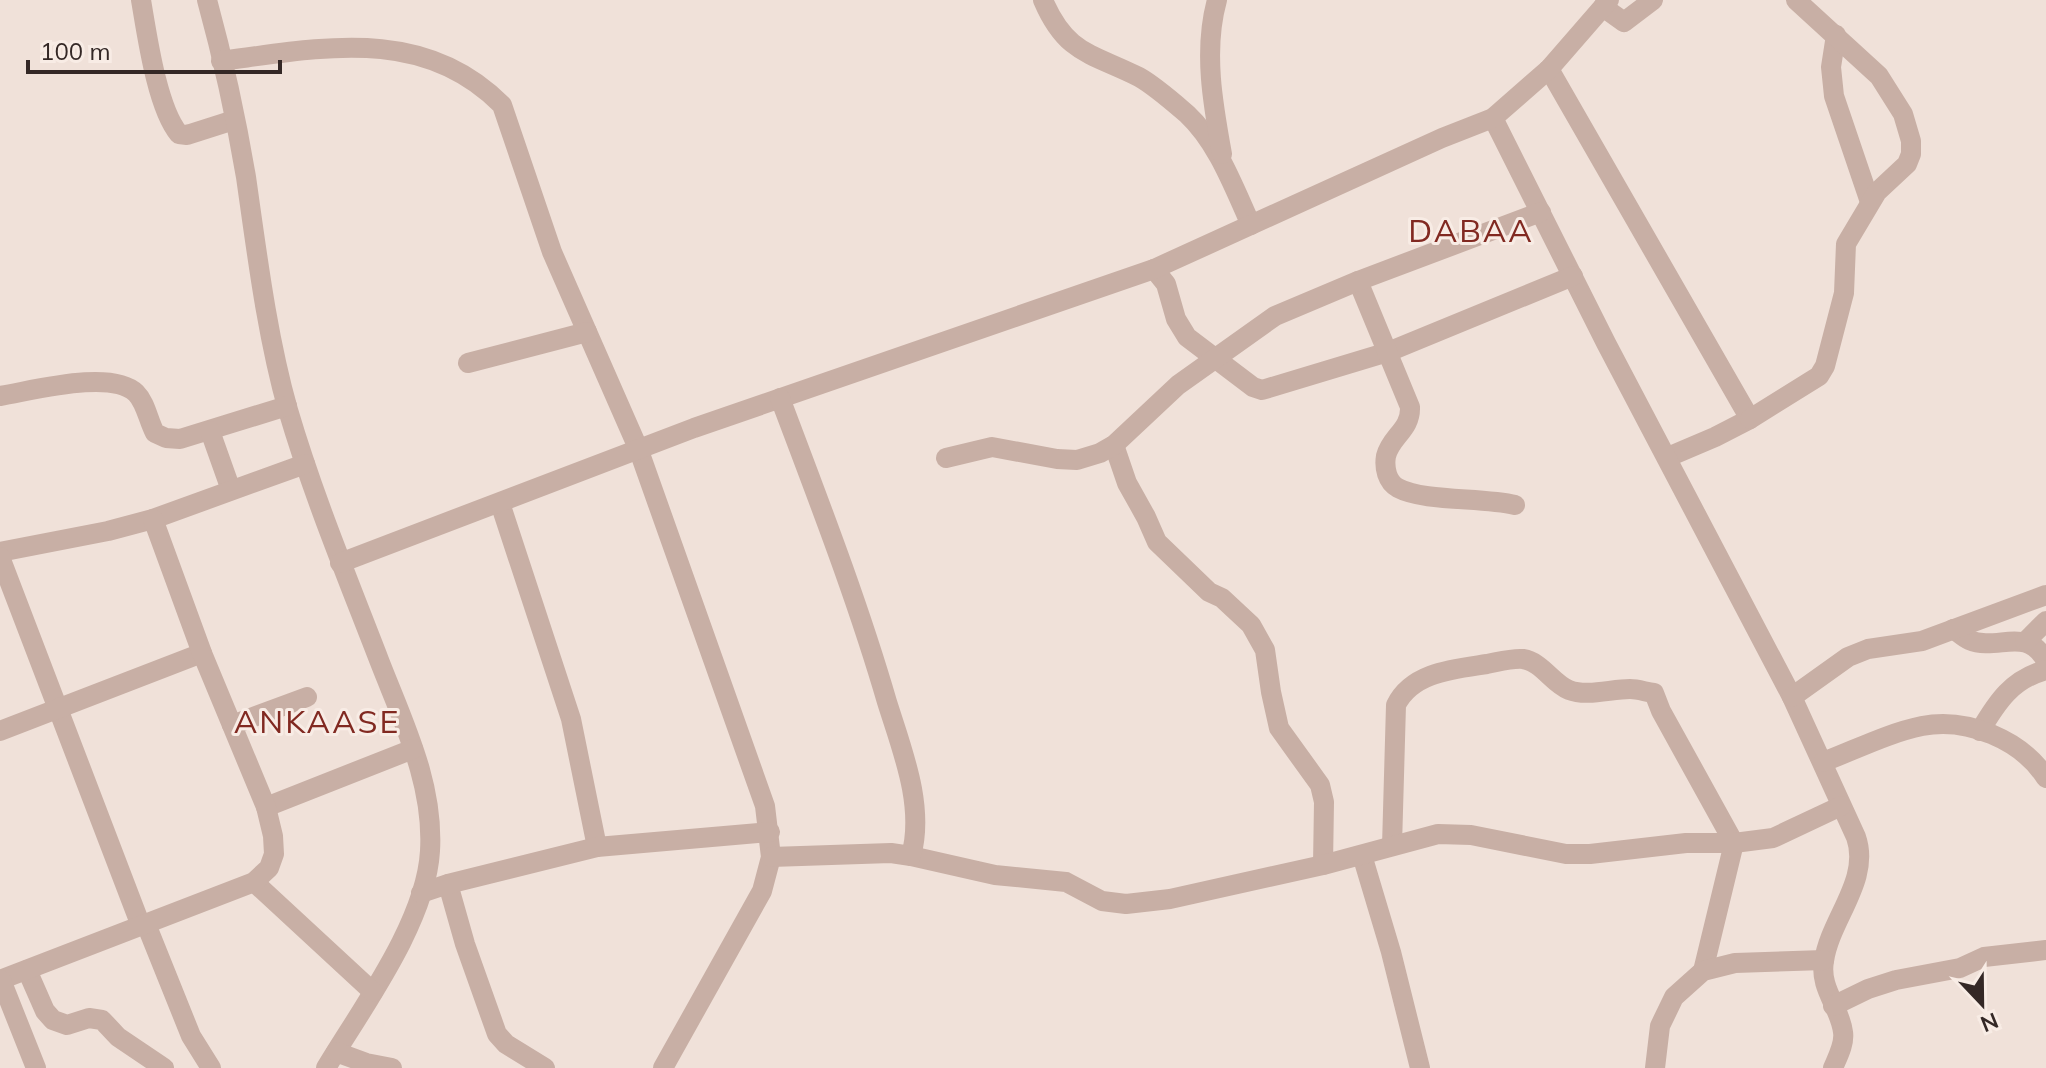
<svg xmlns="http://www.w3.org/2000/svg" width="2046" height="1068" viewBox="0 0 2046 1068" font-family="Mulish,sans-serif">
<rect width="100%" height="100%" fill="#f0e1d9"/>
<g fill="none" stroke-linecap="round" stroke-linejoin="round">
<g stroke="#c8afa5" stroke-width="20">
<path d="M141,0C147,35 157,108 179,134L187,135L234,120"/>
<path d="M207,0C223,58 236,118 246,177C257,254 267,336 288,410C313,495 347,577 379,660C403,722 434,783 430,851C426,922 362,1008 326,1068"/>
<path d="M1043,0C1066,54 1091,53 1139,77C1155,86 1173,102 1187,114C1218,143 1234,188 1251,225"/>
<path d="M1217,0C1203,50 1213,105 1222,154"/>
<path d="M1603,7L1624,22L1653,0"/>
<path d="M1836,35L1831,67L1834,96L1870,202"/>
<path d="M221,61C320,48 423,25 502,105L552,252L638,448L765,806L771,857L762,891L663,1068"/>
<path d="M1549,69L1750,419L1715,437L1668,457"/>
<path d="M1493,118L1606,343L1792,697L1856,837C1871,880 1830,919 1824,961C1819,988 1840,1007 1843,1032C1845,1044 1837,1058 1833,1068"/>
<path d="M1154,269L1166,284L1176,319L1187,337L1253,387L1262,390L1388,352L1573,276"/>
<path d="M1358,281L1410,407C1411,430 1391,436 1386,456C1384,468 1387,482 1398,488C1424,502 1483,497 1515,505"/>
<path d="M468,363L587,332"/>
<path d="M0,396C32,391 111,369 136,393C146,403 148,420 155,433L166,438L180,439L287,406"/>
<path d="M1750,419L1819,376L1825,366L1844,293L1846,244L1877,192L1907,164L1911,154V141L1903,114L1879,76L1796,0"/>
<path d="M210,431L231,490"/>
<path d="M1114,445L1127,483L1146,517L1157,542L1209,592L1222,598L1251,625L1265,650L1271,692L1279,728L1320,785L1324,802L1323,865"/>
<path d="M946,458L992,447L1057,459L1077,460L1100,453L1114,445L1178,385L1275,316L1358,281L1541,212"/>
<path d="M500,503L571,719L597,847"/>
<path d="M0,552L108,531L153,519L305,464"/>
<path d="M0,557L141,926"/>
<path d="M340,563L694,428L1154,269L1442,138L1493,118L1549,69L1609,0"/>
<path d="M1953,629C1958,632 1964,638 1969,640C1998,652 2026,625 2046,661"/>
<path d="M2025,642L2046,621"/>
<path d="M1792,697L1848,657L1868,649L1922,641L2046,595"/>
<path d="M232,725L307,697"/>
<path d="M0,731L202,653"/>
<path d="M1980,731C1997,702 2012,679 2046,670"/>
<path d="M1823,762C1855,750 1888,733 1922,726C1967,717 2022,740 2046,778"/>
<path d="M266,807L413,749"/>
<path d="M1392,846L1396,705C1412,672 1454,669 1487,664C1498,662 1512,658 1523,659C1542,662 1552,683 1569,690C1587,697 1611,689 1630,689C1638,689 1646,692 1654,693L1661,711L1734,843L1703,971"/>
<path d="M1362,855L1391,952L1420,1068"/>
<path d="M911,856L995,875L1066,882L1102,901L1126,904L1170,899L1323,865L1438,834L1471,835L1566,854H1590L1686,843H1734L1773,838L1841,806"/>
<path d="M771,857L891,853L911,856C925,806 902,750 887,702C857,599 818,499 780,398"/>
<path d="M254,882L373,992"/>
<path d="M448,884L465,944L497,1034L506,1044L545,1068"/>
<path d="M421,893L448,884L597,847L770,832"/>
<path d="M146,924L191,1036L211,1068"/>
<path d="M27,970L45,1011L53,1020L67,1025L89,1018L102,1020L118,1037L164,1068"/>
<path d="M0,980L254,882L269,868L274,854L273,836L266,807L202,653L153,519"/>
<path d="M1,980L36,1068"/>
<path d="M1833,1006L1868,989L1896,980L1960,968L1984,957L2046,950"/>
<path d="M336,1052L366,1063L392,1068"/>
<path d="M1655,1068L1660,1026L1674,997L1703,971L1735,963L1824,960"/>
</g>
</g>
<g text-anchor="middle" dominant-baseline="central" stroke-width="6" stroke-linejoin="round" paint-order="stroke">
<g font-size="32" letter-spacing="2" fill="#812921" stroke="#f8ece5">
<text x="1471" y="230">DABAA</text>
<text x="317" y="721">ANKAASE</text>
</g>
</g>
<g transform="translate(1982 1004) rotate(158)" stroke="#f8ece5" stroke-width="6" paint-order="stroke">
<path d="M0-6L14 30L0 20L-14 30Z" fill="#342826"/>
<text y="-12" font-size="22" font-weight="bold" text-anchor="middle" fill="#342826">N</text>
</g>
<path d="M28 60v12h252v-12" fill="none" stroke="#342826" stroke-width="4"/>
<text x="40" y="60" font-size="24" fill="#342826" stroke="#f8ece5" stroke-width="6" paint-order="stroke">100 m</text>
</svg>
